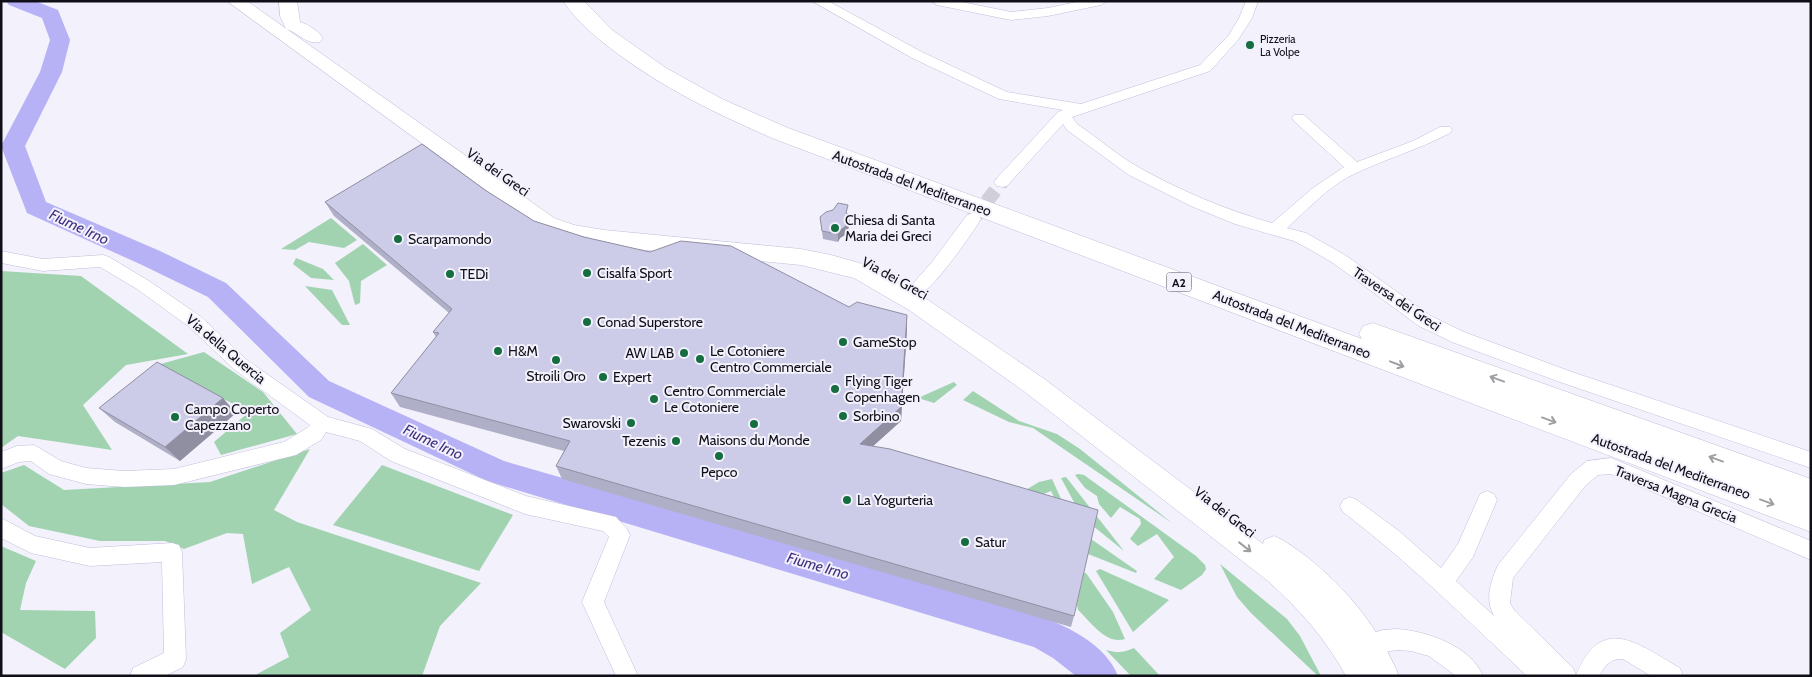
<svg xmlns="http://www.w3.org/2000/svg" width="1812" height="677" viewBox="0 0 1812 677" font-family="Cabin,sans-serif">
<rect width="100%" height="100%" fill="#f2f1fc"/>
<g fill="#a1d3b1">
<path d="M331,218L357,240L344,248L309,242L295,250L281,249Z"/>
<path d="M363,244L387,265L361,281L360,303L355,305L349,281L335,263Z"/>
<path d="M296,258L323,269L334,280L311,278L293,264Z"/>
<path d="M1,271L81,276L188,354L126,365L83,405L112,450L18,436L1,448Z"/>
<path d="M305,286L332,290L350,325H342Z"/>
<path d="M204,352L263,392L297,434L221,455L214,442L249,412L157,365Z"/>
<path d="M954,382L957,385L934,403L918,398Z"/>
<path d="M973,391L1019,421L1057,434L1080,449L1172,523L1033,428L1009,422L963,400Z"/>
<path d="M310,449L274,510L297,522L481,583L440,626L422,676H257V674L289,657L280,633L311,610L289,567L252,584L243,534L227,533L184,549L165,541H100L29,526L1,504V473L24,465L64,490L210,482Z"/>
<path d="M382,465L513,515L479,571L333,525Z"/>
<path d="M1078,474L1084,475L1196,556L1205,565L1206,569L1202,575L1181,590L1154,579L1174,557L1157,534L1138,546L1130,539L1141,524L1140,519L1120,507L1111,518L1099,504L1097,496L1085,488L1075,475Z"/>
<path d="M1066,477L1124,551L1082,517L1061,478Z"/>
<path d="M1052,479L1067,512L1060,509L1051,491L1041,495L1024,491L1039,482Z"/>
<path d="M1091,539L1137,571L1136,573L1088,554Z"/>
<path d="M1,546L36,561L26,583L20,610L95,611L96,638L65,669L1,632Z"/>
<path d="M1220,564L1287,619L1300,636L1321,676H1318L1251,613L1237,597Z"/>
<path d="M1100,569L1169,600L1133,632L1096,571Z"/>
<path d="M1084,573H1086L1113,612L1125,639C1106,645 1091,622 1078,610L1077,604Z"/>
<path d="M1134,648L1160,676H1131L1106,650C1117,653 1123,653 1134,648Z"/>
</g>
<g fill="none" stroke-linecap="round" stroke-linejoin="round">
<path fill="#b7b1f6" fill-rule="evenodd" d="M6,1H35L58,10L70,40L62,72L25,146L46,202L160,251L226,283L329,381L504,461L1040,616C1069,627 1106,645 1118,676H1076L1053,658L1034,647L487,481L309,397L208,297L142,265L27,213L1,146L40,72L50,40L42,18L9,5Z"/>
<path stroke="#d0cfda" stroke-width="14" stroke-dasharray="14 8" stroke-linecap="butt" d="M973,219L1002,182"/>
<g stroke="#c0bfda" stroke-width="1">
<g id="minor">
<path d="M812,1H828L922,52L1007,92L1081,104L1200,65L1229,35L1239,18L1246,1H1258L1252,18L1238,40L1210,71L1072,117L1077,124C1098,138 1118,156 1140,168C1181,191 1226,210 1272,223L1313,188L1344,167L1294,121L1292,118L1294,115H1304L1357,162L1413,141L1440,127H1450L1452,130L1450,133C1418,150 1382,160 1350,176C1327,188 1307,210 1287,228L1306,233L1345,255L1431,316L1464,332L1572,372L1811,452V468L1560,382L1452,342L1419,326L1333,263L1311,250L1294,241L1235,224L1191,206L1129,175L1067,130L1063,124L1007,186L1002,187L997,186L994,182L997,178L1058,112L1063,110L999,99L912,58Z"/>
<path d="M931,1H957L1011,12L1048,8L1081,1H1107L1101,5L1048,16L1011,20L937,5Z"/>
<path d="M973,213L979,215L981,219C972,234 936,285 922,293C918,295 915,294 911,292L909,288L932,262L967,215Z"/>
<path d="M1,251L43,259L103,255L109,257L149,281L200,316L247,360L328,417L372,429L405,449L526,496L616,517L627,529L630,535L604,602L638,676H616L582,602L609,537L603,531L525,514L391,461L360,441L326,432L321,440L296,455L174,485L124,487L86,484L49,474L31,461L19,462L1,469V452L17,446L34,445L61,461L86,468L124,471L174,469L284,442L307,428L310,425L235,370L188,326L137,289L100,267L43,271L1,263Z"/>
<path d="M1611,458L1811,541V560L1611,474L1598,475L1585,486L1513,578L1510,603L1514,610L1573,668L1576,675C1602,612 1639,645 1680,668L1683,676H1651L1623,659C1610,658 1605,666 1599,676H1527C1466,619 1409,562 1343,512L1340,506L1343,500L1350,497L1357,500L1399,531L1441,568L1458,544L1480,494L1487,491L1494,494L1497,500L1473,557L1456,581L1494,616C1485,599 1490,583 1498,565L1571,474L1587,461Z"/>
<path d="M1,518L35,536L90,548L172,543L179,545L182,552L186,659L183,667L165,676H130L133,668L164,653L162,562L90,566L31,553L1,538Z"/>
<path d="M1397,629C1427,631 1471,646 1483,676H1456L1429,656L1411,651L1397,650L1367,655L1359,651L1356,644L1359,637L1383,630Z"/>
</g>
</g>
<g stroke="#c0bfda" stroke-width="1">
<g id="secondary">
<path d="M227,1H247L554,218L574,225L604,230L801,249L831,255L870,266L925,298L1043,378L1263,544L1264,540L1274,536C1286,541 1296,549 1307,557C1347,589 1379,628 1399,676H1346C1326,639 1299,609 1268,581L1025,392L909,310L854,278L801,265L604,246L571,240L538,228Z"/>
<path d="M279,1H297L300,22C308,24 318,31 323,38L320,42C306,45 299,33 286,29L280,16Z"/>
</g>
</g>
<g stroke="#c0bfda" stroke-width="1">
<path id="motorway" d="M563,1H584L612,30L666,68L722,99L788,128L1362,339L1359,334L1363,326L1373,323L1811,479V532L772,138C717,114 667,90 618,54C598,39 577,22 563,1Z"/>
</g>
<use href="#minor" fill="#fff" fill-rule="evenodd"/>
<use href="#secondary" fill="#fff" fill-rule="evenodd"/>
<use href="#motorway" fill="#fff" fill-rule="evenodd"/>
</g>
<g fill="#b0afc8">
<path d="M485,190L534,221L584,237L849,307L907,329L901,421L873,446L1074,616L1071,627L562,479L556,466L564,451L400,407L391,393L436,337L433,332L449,313L334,216L325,202Z"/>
<path d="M848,213L850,225L845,235L840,238L838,242L823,239L820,217Z"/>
<path d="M99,408L236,413L180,461L115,422Z"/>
</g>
<g fill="#908fa2">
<path d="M849,217L850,225L845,235L840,238L838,242V234L840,230Z"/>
<path d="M907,315V329L901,421L861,457L860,444Z"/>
<path d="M223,398L236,413L180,461L165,447Z"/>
</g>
<g fill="#cdcce8" stroke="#908fa2">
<path d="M422,144L485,190L534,221L584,237L650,252L681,241L731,246L849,307L857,302L907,315L901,407L860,444L890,449L1098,510L1074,616L556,466L570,441L391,393L439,333L433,332L452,309L325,202Z"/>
<path d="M838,203L848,205L846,213L849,217L845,227L840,230L838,234L822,231L820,217L826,212L833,210Z"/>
<path d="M157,362L223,398L165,447L99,408Z"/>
</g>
<defs><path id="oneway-shaft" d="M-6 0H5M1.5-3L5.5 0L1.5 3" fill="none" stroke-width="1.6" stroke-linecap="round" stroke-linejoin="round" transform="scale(1.25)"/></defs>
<g stroke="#9f9fa3">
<use href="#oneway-shaft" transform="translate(1397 364) rotate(21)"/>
<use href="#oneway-shaft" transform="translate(1497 379) rotate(-160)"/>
<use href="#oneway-shaft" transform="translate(1549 420) rotate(20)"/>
<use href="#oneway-shaft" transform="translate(1716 459) rotate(-160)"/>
<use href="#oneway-shaft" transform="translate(1767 502) rotate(20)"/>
<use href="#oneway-shaft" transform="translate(1245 547) rotate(38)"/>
</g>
<g fill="#156d40" stroke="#f2f1fc" stroke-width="2">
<circle cx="1250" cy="45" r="5"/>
<circle cx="835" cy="228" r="5"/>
<circle cx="398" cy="239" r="5"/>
<circle cx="587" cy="273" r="5"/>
<circle cx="450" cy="274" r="5"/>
<circle cx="587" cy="322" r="5"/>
<circle cx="843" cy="342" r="5"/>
<circle cx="498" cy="351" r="5"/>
<circle cx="684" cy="353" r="5"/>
<circle cx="700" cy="359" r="5"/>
<circle cx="556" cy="360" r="5"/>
<circle cx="603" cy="377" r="5"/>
<circle cx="835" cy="389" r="5"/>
<circle cx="654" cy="399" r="5"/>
<circle cx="843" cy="416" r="5"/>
<circle cx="175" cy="417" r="5"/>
<circle cx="631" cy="423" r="5"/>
<circle cx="754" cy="424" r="5"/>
<circle cx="676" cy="441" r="5"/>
<circle cx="719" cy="456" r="5"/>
<circle cx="847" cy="500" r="5"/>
<circle cx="965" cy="542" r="5"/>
</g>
<g text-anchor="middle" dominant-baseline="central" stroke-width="4" stroke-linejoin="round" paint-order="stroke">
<g font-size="11" fill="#100f18" stroke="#f2f1fc" text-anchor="start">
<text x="1260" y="39">Pizzeria<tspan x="1260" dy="13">La Volpe</tspan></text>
</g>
<rect fill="#f2f1fc" stroke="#54535c" stroke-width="1" x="1166.5" y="272.5" width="25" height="19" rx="4"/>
<g font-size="12" font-weight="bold" fill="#100f18">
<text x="1179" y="282">A2</text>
</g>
<g font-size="14" fill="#100f18" stroke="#f2f1fc">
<text transform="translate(498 172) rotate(35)">Via dei Greci</text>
<text transform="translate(912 183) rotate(20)">Autostrada del Mediterraneo</text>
<text transform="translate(895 278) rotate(29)">Via dei Greci</text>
<text transform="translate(1397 299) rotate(34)">Traversa dei Greci</text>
<text transform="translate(1292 324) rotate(21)">Autostrada del Mediterraneo</text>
<text transform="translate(226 349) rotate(40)">Via della Quercia</text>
<text transform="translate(1671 466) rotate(20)">Autostrada del Mediterraneo</text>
<text transform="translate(1676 494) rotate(22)">Traversa Magna Grecia</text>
<text transform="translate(1225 512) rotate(38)">Via dei Greci</text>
</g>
<g font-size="14" fill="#100f18" stroke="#f2f1fc" text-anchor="start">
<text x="845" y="220">Chiesa di Santa<tspan x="845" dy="16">Maria dei Greci</tspan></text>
<text x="408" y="239">Scarpamondo</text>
<text x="597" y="273">Cisalfa Sport</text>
<text x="460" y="274">TEDi</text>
<text x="597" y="322">Conad Superstore</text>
<text x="853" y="342">GameStop</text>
<text x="508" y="351">H&amp;M</text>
<text x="710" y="351">Le Cotoniere<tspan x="710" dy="16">Centro Commerciale</tspan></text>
<text x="674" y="353" text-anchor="end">AW LAB</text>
<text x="556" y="376" text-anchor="middle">Stroili Oro</text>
<text x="613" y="377">Expert</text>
<text x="845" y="381">Flying Tiger<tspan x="845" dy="16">Copenhagen</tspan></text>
<text x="664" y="391">Centro Commerciale<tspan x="664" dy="16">Le Cotoniere</tspan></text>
<text x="185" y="409">Campo Coperto<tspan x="185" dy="16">Capezzano</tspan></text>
<text x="853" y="416">Sorbino</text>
<text x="621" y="423" text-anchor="end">Swarovski</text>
<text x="754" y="440" text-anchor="middle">Maisons du Monde</text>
<text x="666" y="441" text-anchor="end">Tezenis</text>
<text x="719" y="472" text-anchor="middle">Pepco</text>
<text x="857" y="500">La Yogurteria</text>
<text x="975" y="542">Satur</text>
</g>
<g font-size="15" font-style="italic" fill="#3f2f7d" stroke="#f2f1fc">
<text transform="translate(79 227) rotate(25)">Fiume Irno</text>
<text transform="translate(433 442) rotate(25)">Fiume Irno</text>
<text transform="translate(818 566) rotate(16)">Fiume Irno</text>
</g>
</g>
<rect width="1812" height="677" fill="none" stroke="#100f18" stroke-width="5"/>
</svg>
